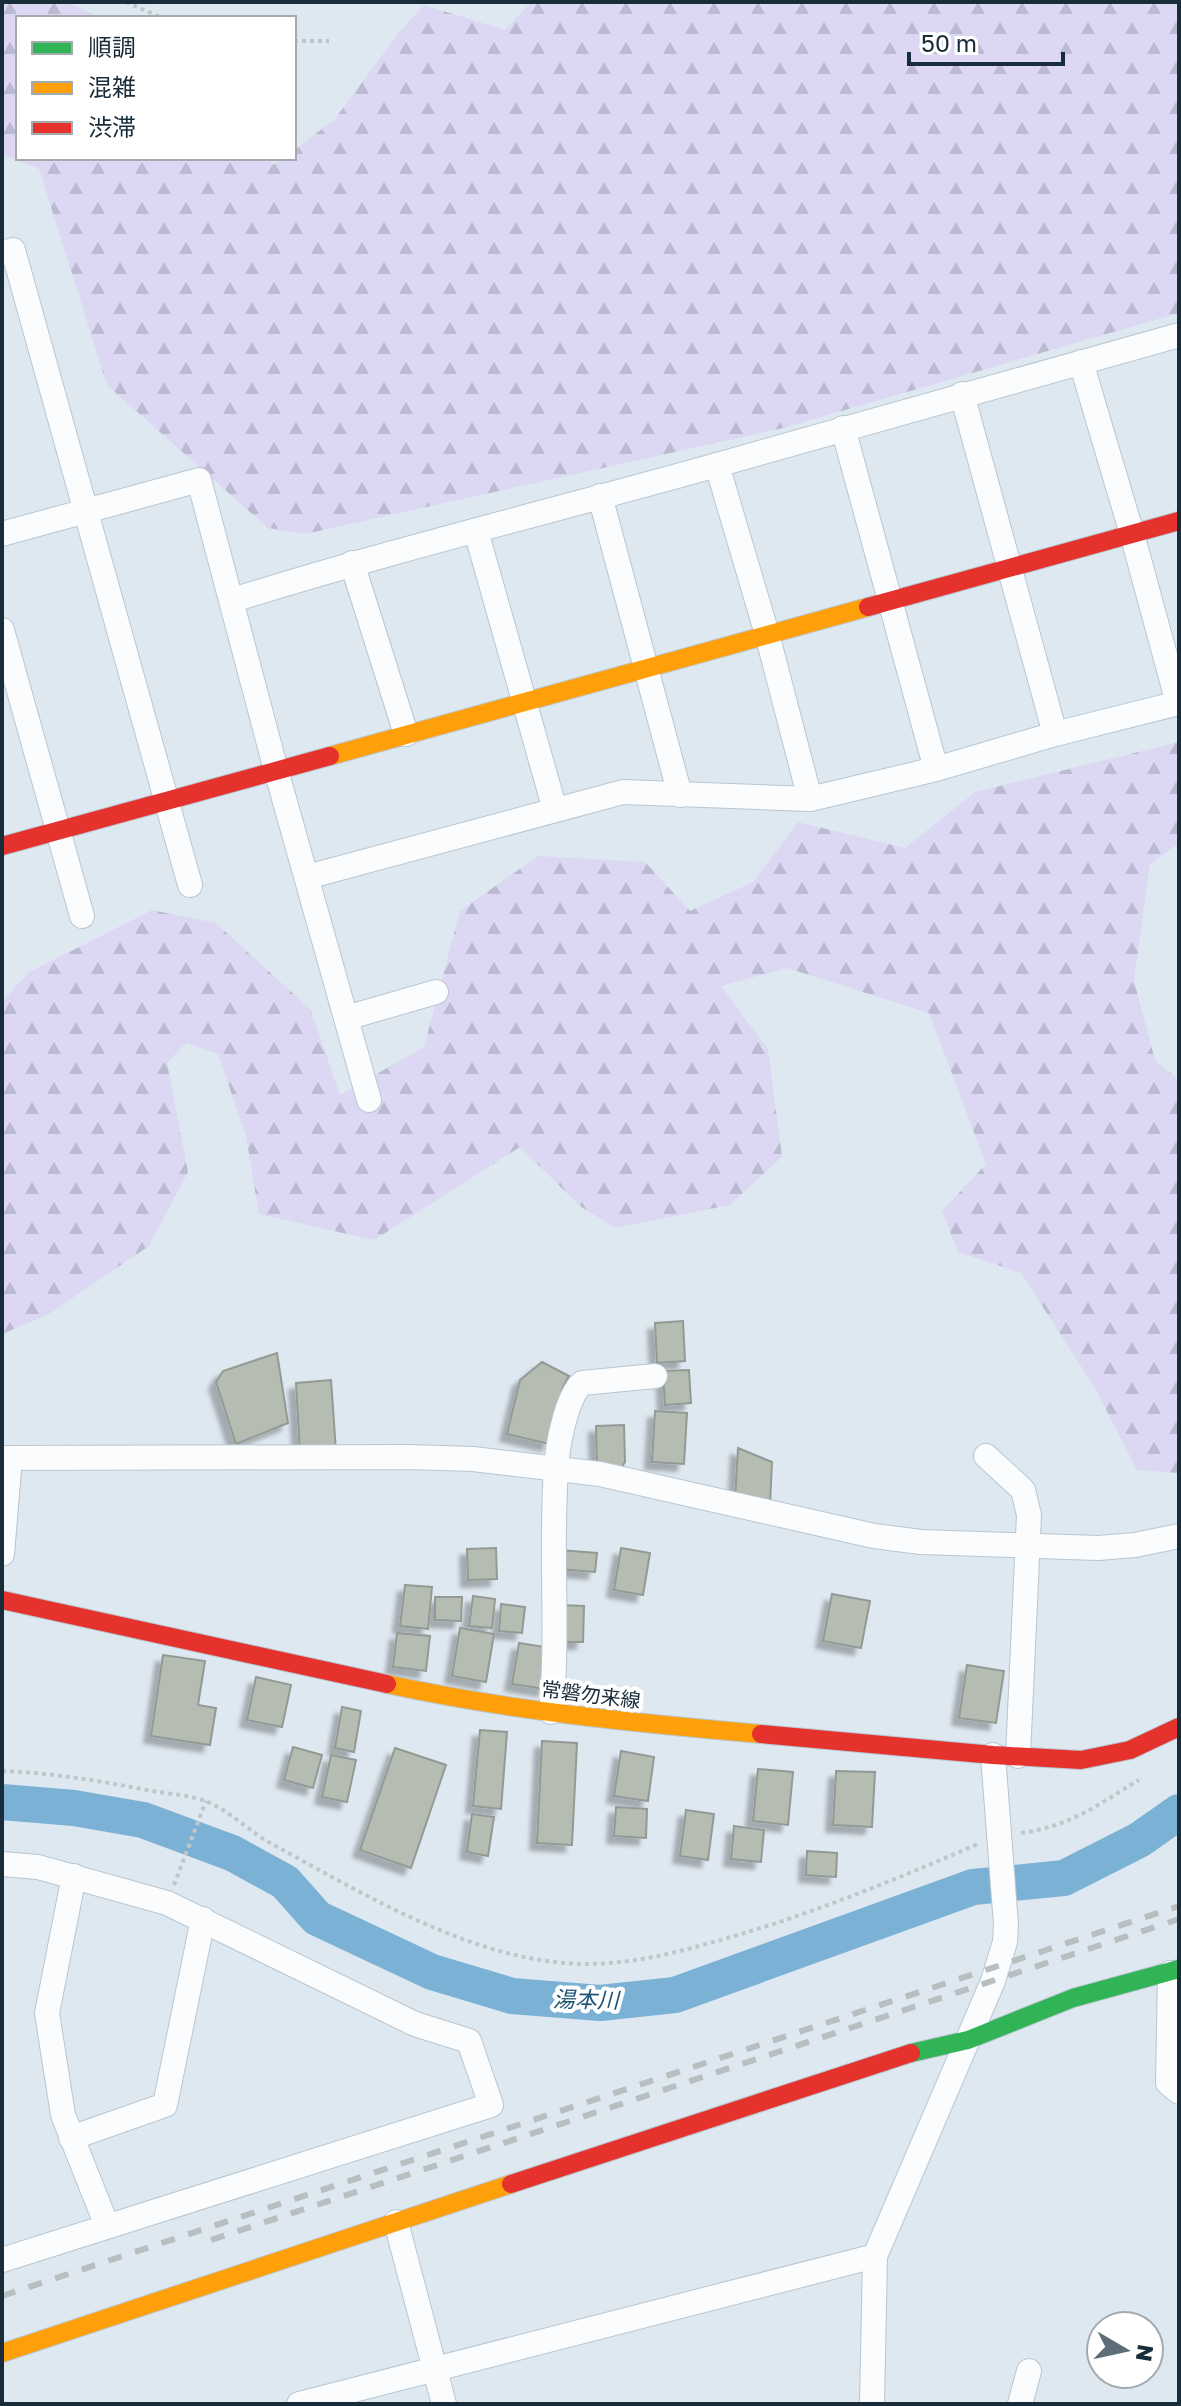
<svg xmlns="http://www.w3.org/2000/svg" width="1181" height="2406" viewBox="0 0 1181 2406" font-family="'Golos Text','Noto Sans JP',sans-serif">
<defs>
<pattern id="forest-firs" width="22" height="20" patternUnits="userSpaceOnUse" patternTransform="scale(2)"><rect width="22" height="20" fill="#dcd8f4"/><path d="M5 1l3.5 6h-7zM16 11l3.5 6h-7z" fill="#bcbad2"/></pattern>
<filter id="shadow"><feDropShadow dx="-7" dy="7" stdDeviation="2" flood-color="#0004"/></filter>
</defs>
<rect width="100%" height="100%" fill="#dee8f0"/>
<g fill="url(#forest-firs)">
<path d="M2,2H67L101,18H18V158H268L273,165L282,158H294V150L334,120L401,30L424,5L505,30L531,2H1179V313L783,428L305,534L268,528L107,385L39,169L2,154Z"/>
<path d="M1179,742V843L1150,864L1134,981L1155,1060L1179,1080V1473L1137,1470L1095,1388L1021,1273L958,1252L942,1211L986,1164L929,1013L787,968L721,986L768,1049L782,1157L730,1205L615,1228L580,1206L520,1147L374,1240L259,1214L246,1136L218,1054L186,1043L167,1063L188,1172L149,1246L49,1314L2,1334V1002L28,973L152,910L216,923L311,1010L340,1095L424,1047L460,911L538,856L645,862L690,911L753,882L798,822L905,848L975,792Z"/>
</g>
<g fill="none" stroke-linecap="round" stroke-linejoin="round">
<path stroke="#7cb1d6" stroke-width="36" d="M2,1802L74,1808L143,1820L232,1853L285,1882L317,1918L432,1972L512,1996L600,2003L675,1995L973,1887L1064,1878L1139,1840L1179,1812"/>
</g>
<g fill="#b5bdb2" stroke="#939a95" stroke-width="2" filter="url(#shadow)">
<path d="M683,1321L685,1361L657,1363L655,1323Z"/>
<path d="M277,1353L288,1423L236,1444L216,1382L223,1371Z"/>
<path d="M542,1362L569,1376L563,1387L549,1444L507,1434L520,1380Z"/>
<path d="M689,1370L691,1403L665,1405L663,1371Z"/>
<path d="M331,1380L336,1451L300,1453L296,1383Z"/>
<path d="M655,1411L687,1413L684,1464L652,1462Z"/>
<path d="M624,1425L625,1462L617,1474L597,1469L596,1426Z"/>
<path d="M738,1448L772,1462L770,1504L735,1501Z"/>
<path d="M496,1548L497,1579L468,1580L467,1549Z"/>
<path d="M621,1548L650,1553L643,1595L614,1590Z"/>
<path d="M559,1550L597,1553L595,1572L558,1569Z"/>
<path d="M405,1585L432,1587L428,1629L400,1626Z"/>
<path d="M832,1594L870,1601L861,1648L823,1641Z"/>
<path d="M473,1596L495,1599L492,1628L469,1626Z"/>
<path d="M435,1597H462L461,1621L435,1620Z"/>
<path d="M501,1604L525,1607L522,1633L499,1631Z"/>
<path d="M559,1605L584,1606L583,1642H558Z"/>
<path d="M460,1628L494,1634L486,1682L452,1676Z"/>
<path d="M397,1633L430,1636L426,1671L393,1667Z"/>
<path d="M519,1643L551,1648L545,1689L512,1684Z"/>
<path d="M163,1655L205,1661L198,1705L216,1708L210,1745L151,1736Z"/>
<path d="M967,1665L1004,1671L996,1723L959,1718Z"/>
<path d="M256,1677L291,1685L282,1727L247,1720Z"/>
<path d="M342,1707L361,1711L354,1752L335,1748Z"/>
<path d="M480,1730L507,1732L501,1809L473,1806Z"/>
<path d="M542,1741L577,1743L572,1845L537,1843Z"/>
<path d="M293,1747L322,1755L313,1788L284,1780Z"/>
<path d="M395,1748L446,1765L411,1868L360,1850Z"/>
<path d="M621,1751L654,1757L648,1801L614,1796Z"/>
<path d="M331,1755L356,1760L347,1802L322,1797Z"/>
<path d="M758,1769L793,1772L788,1825L753,1821Z"/>
<path d="M836,1771L875,1772L872,1827L833,1825Z"/>
<path d="M616,1807L647,1809L646,1838L614,1836Z"/>
<path d="M686,1810L714,1814L708,1860L680,1856Z"/>
<path d="M472,1814L494,1817L488,1856L467,1852Z"/>
<path d="M734,1826L764,1830L761,1862L731,1859Z"/>
<path d="M807,1851L837,1853L836,1877L806,1875Z"/>
</g>
<g fill="none" stroke-linecap="round" stroke-linejoin="round">
<g stroke="#b9c6d0" stroke-width="26">
<g id="street">
<path d="M2,253L13,250L190,885"/>
<path d="M1081,362L1132,534L1178,703"/>
<path d="M962,394L1055,734"/>
<path d="M843,428L936,769"/>
<path d="M717,465L767,634L810,799"/>
<path d="M600,496L680,795"/>
<path d="M476,531L555,810"/>
<path d="M2,534L199,480L276,770L369,1100"/>
<path d="M352,563L406,734"/>
<path d="M233,600C393,550 556,510 717,465C871,421 1025,377 1179,335"/>
<path d="M2,630L82,916"/>
<path d="M307,877L623,792L810,799L936,769L1055,734L1179,703"/>
<path d="M346,1018L436,992"/>
<path d="M986,1456L1023,1490L1029,1515L1018,1756"/>
<path d="M2,1458L408,1457L473,1459L600,1474L874,1536L921,1542L1098,1548L1135,1545L1179,1536"/>
<path d="M2,1554L10,1458"/>
<path d="M551,1712C559,1632 550,1551 556,1470C557,1447 566,1398 582,1383L655,1376"/>
<path d="M2,1864L38,1867L167,1903L415,2024L469,2041L491,2105L2,2260"/>
<path d="M74,1876L47,2013L63,2115L107,2226"/>
<path d="M1170,1973L1168,2083L1179,2092"/>
<path d="M71,2138L165,2105L203,1919"/>
<path d="M396,2222L444,2404"/>
<path d="M299,2404L875,2256"/>
<path d="M872,2404L875,2256L993,1981L1005,1942L1006,1925L993,1755"/>
<path d="M1020,2404L1029,2371"/>
</g>
</g>
<g stroke="#b9c6d0" stroke-width="20">
<path id="fast" d="M911,2053L968,2040L1073,1998L1179,1969"/>
</g>
<g stroke="#b9c6d0" stroke-width="20">
<g id="slow">
<path d="M330,756L868,607"/>
<path d="M387,1684C510,1711 636,1723 761,1734"/>
<path d="M2,2353L511,2184"/>
</g>
</g>
<g stroke="#b9c6d0" stroke-width="20">
<g id="jam">
<path d="M868,607L1179,521"/>
<path d="M2,846L330,756"/>
<path d="M2,1600L387,1684"/>
<path d="M761,1734L993,1755L1081,1760L1130,1750L1179,1727"/>
<path d="M511,2184L911,2053"/>
</g>
</g>
<g stroke="#c0c7ca" stroke-width="4" stroke-dasharray="4 4" stroke-linecap="butt">
<path d="M126,2L162,18"/>
<path d="M294,41H329"/>
<path d="M2,1771C54,1773 101,1781 152,1791C169,1794 189,1795 205,1801C229,1810 250,1832 272,1844C358,1891 457,1951 555,1962C610,1969 665,1956 717,1941C807,1916 892,1881 978,1844"/>
<path d="M1021,1833C1071,1826 1097,1805 1139,1780"/>
<path d="M174,1885L206,1801"/>
</g>
<use href="#street" stroke="#fafcfd" stroke-width="24"/>
<use href="#fast" stroke="#30b455" stroke-width="18"/>
<use href="#slow" stroke="#ff9f0a" stroke-width="18"/>
<use href="#jam" stroke="#e5322d" stroke-width="18"/>
<g stroke="#b9bec0" stroke-width="6" stroke-dasharray="14 14" stroke-linecap="butt">
<path d="M211,2240L1179,1919"/>
<path d="M2,2296L1179,1906"/>
</g>
</g>
<g text-anchor="middle" dominant-baseline="central" stroke-width="8" stroke-linejoin="round" paint-order="stroke">
<g font-size="20" fill="#192c39" stroke="#fff">
<text transform="translate(591 1694) rotate(7)">常磐勿来線</text>
</g>
<g font-size="22" font-style="italic" fill="#1d5275" stroke="#fff">
<text transform="translate(586 1999) rotate(1)">湯本川</text>
</g>
</g>
<rect width="1181" height="2406" fill="none" stroke="#192c39" stroke-width="8"/>
<rect x="16" y="16" width="280" height="144" fill="#ffffff" stroke="#a3abb0" stroke-width="2"/>
<rect x="32" y="42" width="40" height="12" fill="#30b455" stroke="#a3abb0" stroke-width="2"/>
<text x="88" y="56" font-size="24" fill="#192c39">順調</text>
<rect x="32" y="82" width="40" height="12" fill="#ff9f0a" stroke="#a3abb0" stroke-width="2"/>
<text x="88" y="96" font-size="24" fill="#192c39">混雑</text>
<rect x="32" y="122" width="40" height="12" fill="#e5322d" stroke="#a3abb0" stroke-width="2"/>
<text x="88" y="136" font-size="24" fill="#192c39">渋滞</text>
<g transform="translate(1125 2350) rotate(99)"><circle r="38" fill="#ffffff" stroke="#a3abb0" stroke-width="2"/>
<path d="M0-6L14 30L0 20L-14 30Z" fill="#5e6e79"/>
<text y="-12" font-size="22" font-weight="bold" text-anchor="middle" fill="#192c39">N</text>
</g>
<path d="M909 52v12h154v-12" fill="none" stroke="#192c39" stroke-width="4"/>
<text x="921" y="52" font-size="24" fill="#192c39" stroke="#ffffff" stroke-width="6" paint-order="stroke">50 m</text>
</svg>
